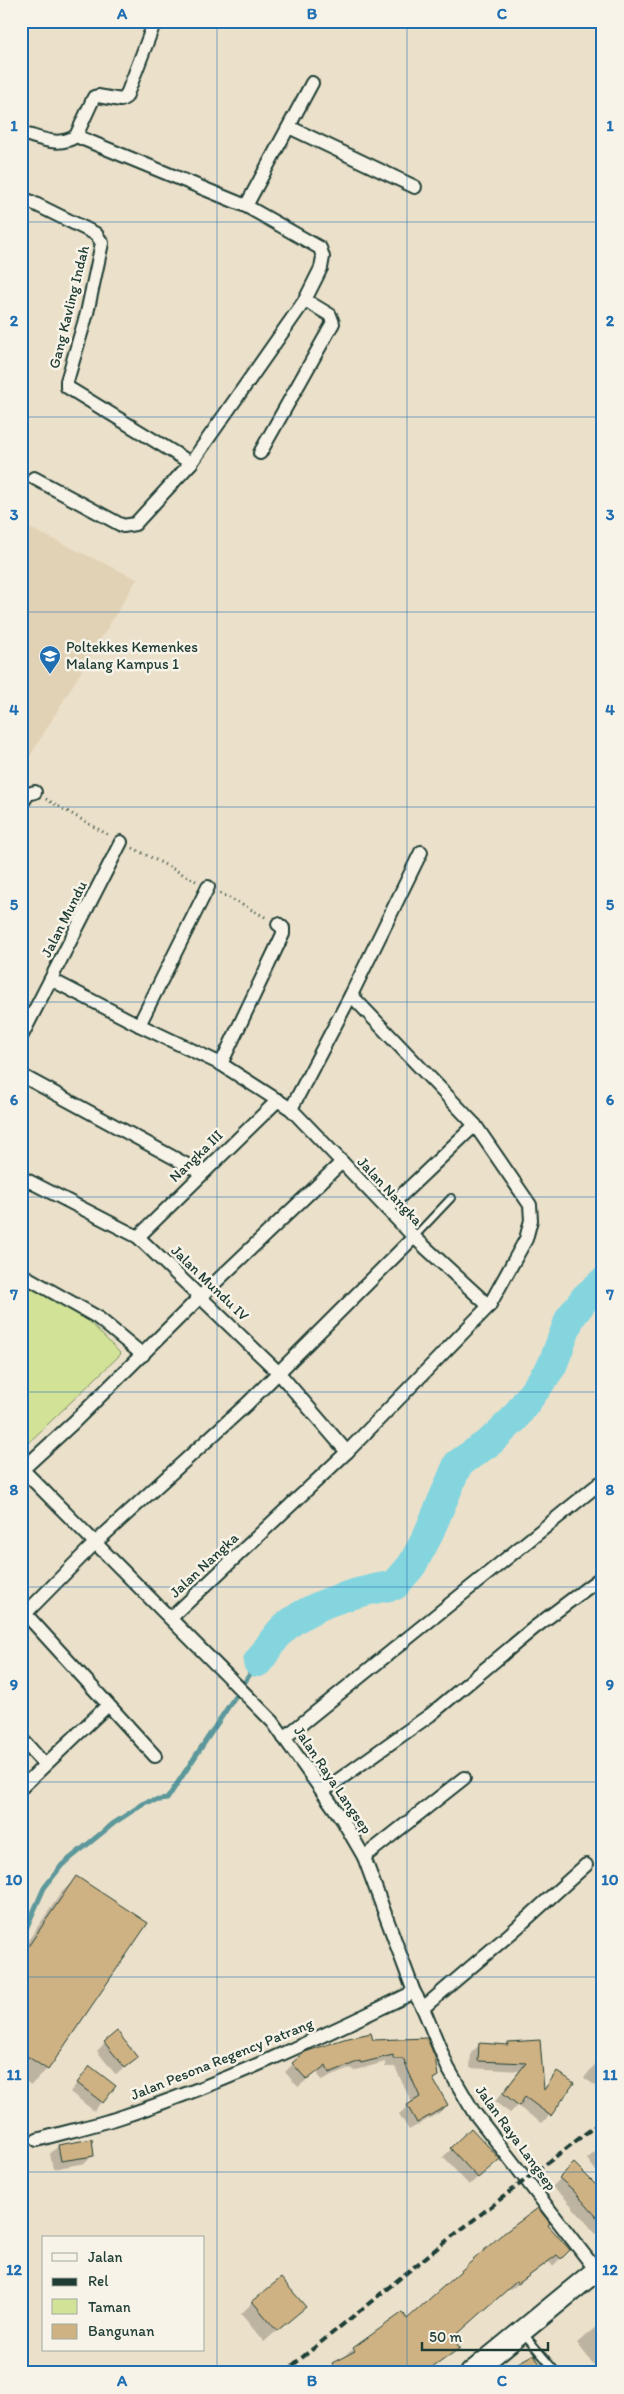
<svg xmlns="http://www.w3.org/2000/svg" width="624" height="2394" viewBox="0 0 624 2394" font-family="Itim,sans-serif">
<rect width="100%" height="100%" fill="#ebe0ca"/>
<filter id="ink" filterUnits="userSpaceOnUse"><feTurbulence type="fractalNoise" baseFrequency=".02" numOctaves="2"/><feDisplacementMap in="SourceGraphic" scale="10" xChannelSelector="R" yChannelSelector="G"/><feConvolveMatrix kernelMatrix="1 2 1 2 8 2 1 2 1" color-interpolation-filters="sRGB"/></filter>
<g filter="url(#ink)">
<path fill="#e2d2b5" d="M21,524L137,579L21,771Z"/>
<path fill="#d2e397" stroke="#789066" d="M21,1283L80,1312L121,1354L24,1447L21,1446Z"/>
<g fill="#0003">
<path d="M77,1877L47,2069L31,2085L21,2078V1951L61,1893Z"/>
<path d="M372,2041L436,2076L432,2080L447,2105L439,2113L409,2130L399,2114L412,2103L395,2067H385V2062L353,2071L352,2068L321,2080L317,2072L298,2087L285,2072L293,2064Z"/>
<path d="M539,2041L543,2090L558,2073L550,2115L542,2123L517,2106L510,2113L495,2102L519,2071L470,2068L471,2053L479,2045L505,2046L508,2043Z"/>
<path d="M105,2043L137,2057L116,2075L97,2051Z"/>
<path d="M601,2057L603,2059V2085L599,2088L584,2078Z"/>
<path d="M90,2067L114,2086L94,2111L70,2092Z"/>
<path d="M471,2130L490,2167L469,2185L443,2157Z"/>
<path d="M603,2145V2180L587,2159Z"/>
<path d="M58,2146L93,2155L85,2163L53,2169L50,2154Z"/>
<path d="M574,2165L603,2194V2229L596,2234L564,2197L552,2187Z"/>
<path d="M546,2225L568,2250L553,2266L549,2262L510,2290L508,2288L452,2338L458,2348L426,2373H326L333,2364L354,2349L407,2320Z"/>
<path d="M253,2302L304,2307L264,2342L241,2314Z"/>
<path d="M603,2321V2373H600L577,2343Z"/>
</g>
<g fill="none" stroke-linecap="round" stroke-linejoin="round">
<path stroke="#5c989b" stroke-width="5" d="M21,1940L44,1888L62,1865L114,1823L146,1802L167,1799L258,1662"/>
<path stroke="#85d5df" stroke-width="30" d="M258,1662C266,1652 274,1637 284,1628C312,1603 359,1591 395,1585L412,1565L427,1537L458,1464L491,1441L514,1419L552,1366L570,1318L585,1298L603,1282"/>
</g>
<g fill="#ceb283" stroke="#1f3d34">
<path d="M76,1876L148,1923L48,2070L21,2052V1957Z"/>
<path d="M117,2031L138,2058L125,2068L104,2042Z"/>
<path d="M371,2033L373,2040L427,2038L435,2057L438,2076L433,2079L448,2105L417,2123L407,2105L420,2097L403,2059H393V2055L361,2063L360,2061L329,2073L326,2065L307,2080L292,2063L305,2052L344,2039Z"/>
<path d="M540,2040L544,2090L557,2071L574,2083L551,2116L525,2097L519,2106L503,2093L526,2063L478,2061L479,2043L508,2045V2042Z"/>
<path d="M90,2066L116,2086L103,2103L77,2083Z"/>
<path d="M471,2128L500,2159L478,2178L450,2148Z"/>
<path d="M92,2139L94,2156L61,2161L58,2145Z"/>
<path d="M574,2163L603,2192V2224L572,2189L559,2178Z"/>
<path d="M538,2208L550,2223L548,2225L570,2250L561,2259L557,2255L518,2284L516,2282L453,2338L460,2348L425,2373H338L332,2363L355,2351L353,2348L403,2312L407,2319L500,2236Z"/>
<path d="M281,2278L306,2307L277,2331L252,2301Z"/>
<path d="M534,2354L545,2373H500Z"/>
</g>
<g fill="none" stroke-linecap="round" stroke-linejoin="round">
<g stroke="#1f3d34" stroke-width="10">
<g id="lane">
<path d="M414,1237L451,1198"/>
<path d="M524,2334L557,2373"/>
</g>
</g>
<g stroke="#1f3d34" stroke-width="16">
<g id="street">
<path d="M289,127L415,187"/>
<path d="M21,133C41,138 58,148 76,136L246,206L320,248L323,257L321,268L305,300L191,463L135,524L123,526L34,478"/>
<path d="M76,136L94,97L98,96L121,100L126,97L155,21"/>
<path d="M21,197L96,234L102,243L87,313L67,381V387L191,463"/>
<path d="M246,206L312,83"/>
<path d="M260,453L333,323L330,315L305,300"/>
<path d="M21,805L28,794L35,792"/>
<path d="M139,1025L208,887"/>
<path d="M21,1037L121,842"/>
<path d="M221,1064L283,934V928L278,924"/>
<path d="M21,1075L202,1173"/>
<path d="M291,1109L351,995L421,852"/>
<path d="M21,1177L138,1237L278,1372L347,1452"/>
<path d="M387,1209L475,1125"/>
<path d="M138,1237L278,1100"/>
<path d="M414,1237L489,1306"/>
<path d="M21,1274L97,1317L143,1355"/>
<path d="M21,1468L273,1722L342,1819L364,1857L414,1992L423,2008L448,2068L473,2111L596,2270"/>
<path d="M23,1469L74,1422L201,1296L342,1162"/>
<path d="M21,1609L155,1756"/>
<path d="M21,1618L95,1543L248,1403L414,1237L291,1109L221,1064L139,1025L52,980"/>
<path d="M171,1618L347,1452L489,1306L526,1239L531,1220L530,1205L475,1125L351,995"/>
<path d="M21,1738L44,1764"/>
<path d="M284,1738L600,1483"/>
<path d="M21,1788L108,1705"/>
<path d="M323,1791L430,1715L534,1628L603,1576"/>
<path d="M364,1857L464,1778"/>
<path d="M423,2008L511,1933L586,1865"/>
<path d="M37,2140C65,2132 93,2126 121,2117C222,2084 319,2038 414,1992"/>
</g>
</g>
<g stroke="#1f3d34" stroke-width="24">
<path id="primary" d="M471,2373L603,2265"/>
</g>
<g stroke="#1f3d34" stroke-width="3" stroke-dasharray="1 4" stroke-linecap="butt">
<path d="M46,799L110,836"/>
<path d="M133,848L196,881"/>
<path d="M220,893L267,918"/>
</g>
<use href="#lane" stroke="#f7f3e8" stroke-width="6"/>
<use href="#street" stroke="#f7f3e8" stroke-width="12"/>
<use href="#primary" stroke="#f7f3e8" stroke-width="20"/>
<path stroke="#1f3d34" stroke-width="4" stroke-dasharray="8 4" stroke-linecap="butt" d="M283,2373L441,2245L603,2120"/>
</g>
</g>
<path fill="none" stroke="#1f6fb2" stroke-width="1" stroke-opacity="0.55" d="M217,21V2373M407,21V2373M21,222H603M21,417H603M21,612H603M21,807H603M21,1002H603M21,1197H603M21,1392H603M21,1587H603M21,1782H603M21,1977H603M21,2172H603"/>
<defs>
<g id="university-pin" transform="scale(1.125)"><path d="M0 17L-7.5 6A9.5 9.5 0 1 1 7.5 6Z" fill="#1f6fb2" stroke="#f7f3e8"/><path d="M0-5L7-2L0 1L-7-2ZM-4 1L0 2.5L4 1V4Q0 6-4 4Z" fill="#fff"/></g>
</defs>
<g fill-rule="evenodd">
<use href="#university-pin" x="50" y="656"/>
</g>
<g text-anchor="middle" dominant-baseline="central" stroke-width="5" stroke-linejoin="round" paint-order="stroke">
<g font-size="15" fill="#1f3d34" stroke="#f7f3e8">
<text transform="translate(69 307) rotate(-76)">Gang Kavling Indah</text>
<text transform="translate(64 919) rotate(-63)">Jalan Mundu</text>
<text transform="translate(196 1156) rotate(-44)">Nangka III</text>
<text transform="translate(390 1191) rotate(47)">Jalan Nangka</text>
<text transform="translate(210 1283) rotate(44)">Jalan Mundu IV</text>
<text transform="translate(204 1565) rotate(-43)">Jalan Nangka</text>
<text transform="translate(333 1780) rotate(56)">Jalan Raya Langsep</text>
<text transform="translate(222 2059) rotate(-22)">Jalan Pesona Regency Patrang</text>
<text transform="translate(516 2138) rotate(54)">Jalan Raya Langsep</text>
</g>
<g font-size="15" fill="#1f3d34" stroke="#f7f3e8" text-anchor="start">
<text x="66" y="647">Poltekkes Kemenkes<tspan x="66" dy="17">Malang Kampus 1</tspan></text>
</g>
</g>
<rect width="624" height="2394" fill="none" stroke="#f7f3e8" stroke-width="55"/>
<rect x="42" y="2236" width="162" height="115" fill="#f7f3e8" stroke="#a1aaa0"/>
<rect x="52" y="2253" width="25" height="8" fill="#f7f3e8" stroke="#a1aaa0"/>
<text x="88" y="2262" font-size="15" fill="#1f3d34">Jalan</text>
<rect x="52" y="2278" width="25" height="8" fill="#1f3d34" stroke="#a1aaa0"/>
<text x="88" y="2286" font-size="15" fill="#1f3d34">Rel</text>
<rect x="52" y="2299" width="25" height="15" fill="#d2e397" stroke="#a1aaa0"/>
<text x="88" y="2312" font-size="15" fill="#1f3d34">Taman</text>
<rect x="52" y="2324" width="25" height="15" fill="#ceb283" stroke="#a1aaa0"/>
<text x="88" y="2336" font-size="15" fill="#1f3d34">Bangunan</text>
<path d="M422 2342v8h126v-8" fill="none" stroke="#1f3d34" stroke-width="2.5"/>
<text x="429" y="2342" font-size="15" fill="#1f3d34" stroke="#f7f3e8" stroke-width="4" paint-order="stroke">50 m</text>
<rect x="28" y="28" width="568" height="2338" fill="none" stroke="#1f6fb2" stroke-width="2"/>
<g font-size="16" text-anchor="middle" font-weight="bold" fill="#1f6fb2">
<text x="122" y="19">A</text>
<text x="312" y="19">B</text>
<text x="502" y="19">C</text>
<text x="14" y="131">1</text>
<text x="610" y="131">1</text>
<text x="14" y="326">2</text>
<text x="610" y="326">2</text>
<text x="14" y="520">3</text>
<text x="610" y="520">3</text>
<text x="14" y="715">4</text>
<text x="610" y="715">4</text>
<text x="14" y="910">5</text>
<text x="610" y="910">5</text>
<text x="14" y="1105">6</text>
<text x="610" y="1105">6</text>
<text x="14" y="1300">7</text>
<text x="610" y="1300">7</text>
<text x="14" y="1495">8</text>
<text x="610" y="1495">8</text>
<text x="14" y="1690">9</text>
<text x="610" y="1690">9</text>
<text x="14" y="1885">10</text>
<text x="610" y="1885">10</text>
<text x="14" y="2080">11</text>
<text x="610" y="2080">11</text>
<text x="14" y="2275">12</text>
<text x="610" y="2275">12</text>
<text x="122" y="2386">A</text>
<text x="312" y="2386">B</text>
<text x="502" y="2386">C</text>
</g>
</svg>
